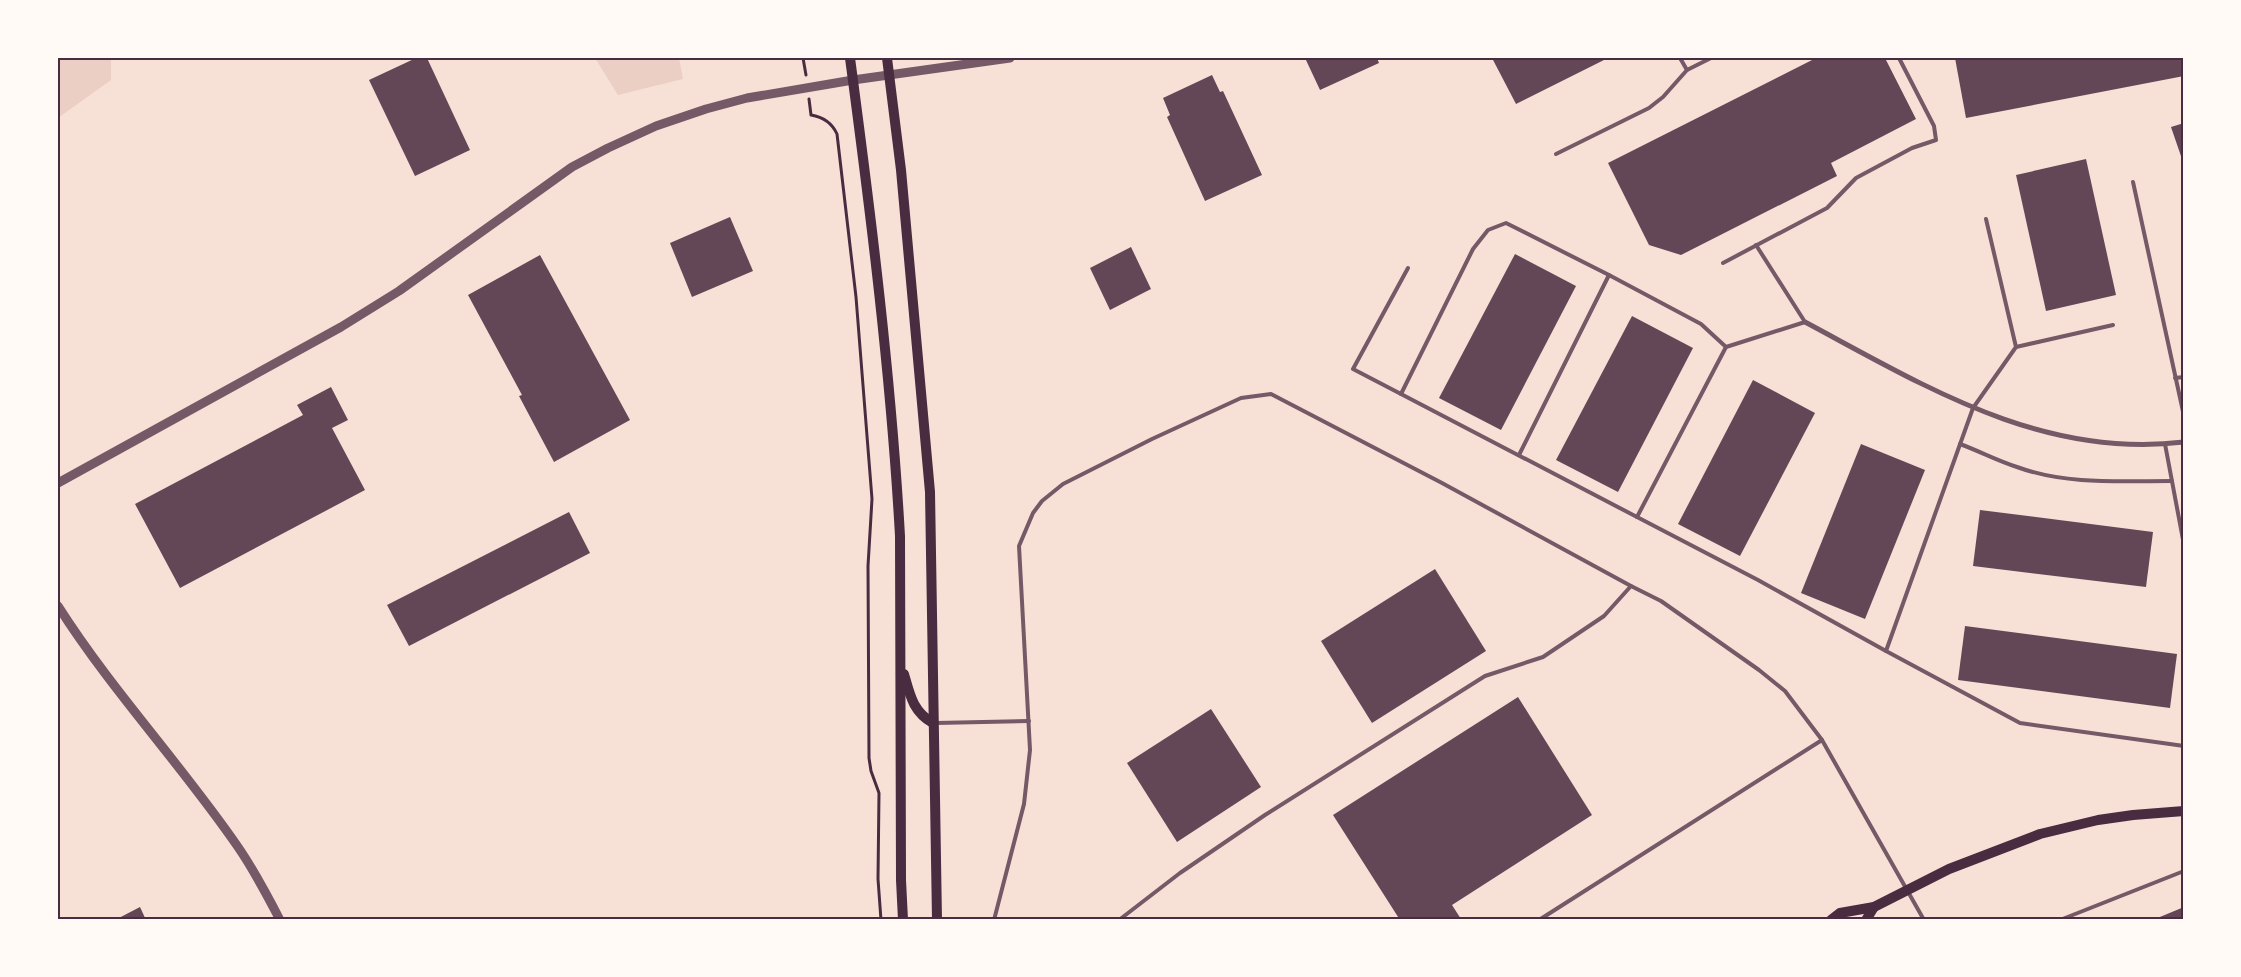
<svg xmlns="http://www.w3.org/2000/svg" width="2241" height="977" viewBox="0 0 2241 977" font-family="'Fira Sans Condensed',sans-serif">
<rect width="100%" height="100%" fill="#f7e1d7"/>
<g fill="#ebcfc5">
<path d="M58,58H111V80L58,118Z"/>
<path d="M595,58H679L683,79L618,95Z"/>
</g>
<g fill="#644757">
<path d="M416,58H427L470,150L415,176L369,80Z"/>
<path d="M1305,58H1377L1379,63L1320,90Z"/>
<path d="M1492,58H1608L1516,104Z"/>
<path d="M1816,58H1885L1916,119L1831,163L1837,176L1681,255L1649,245L1608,163Z"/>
<path d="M1955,58H2184V76L1966,118Z"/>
<path d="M1212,75L1220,92L1223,91L1262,175L1205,201L1167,117L1170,115L1163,98Z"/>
<path d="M2184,123V162H2183L2171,127Z"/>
<path d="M2086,159L2116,295L2046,311L2016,175Z"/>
<path d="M730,217L753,271L692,297L670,243Z"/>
<path d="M1131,247L1151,289L1110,310L1090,268Z"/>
<path d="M1515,254L1576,286L1501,430L1439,398Z"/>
<path d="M540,255L630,420L554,462L519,396L522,395L468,295Z"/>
<path d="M1632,316L1693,348L1618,492L1556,460Z"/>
<path d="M1753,380L1815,413L1740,556L1678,524Z"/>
<path d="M331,387L348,420L332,428L365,490L180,588L135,504L303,415L297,405Z"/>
<path d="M1861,444L1925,470L1865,619L1801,593Z"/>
<path d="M1980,510L2153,532L2146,587L1973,566Z"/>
<path d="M569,512L590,553L409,646L387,605Z"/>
<path d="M1435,569L1486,651L1372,723L1321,641Z"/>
<path d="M1965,626L2177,654L2170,708L1958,680Z"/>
<path d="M1518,697L1592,815L1452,905L1461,919L1459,920H1400L1333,815Z"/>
<path d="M1211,709L1261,787L1177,842L1127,763Z"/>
<path d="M140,907L146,920H115Z"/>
<path d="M2184,907V920H2155V919Z"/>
</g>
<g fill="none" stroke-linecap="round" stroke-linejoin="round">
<g stroke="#4a2c40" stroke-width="3">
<path d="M803,58L806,75"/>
<path d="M809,99L811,115C823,117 832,123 837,134L856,297L872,499L868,566L869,758L871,771L879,793L878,879L881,920"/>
</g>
<g stroke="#755966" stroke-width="4">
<path d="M1680,58L1687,70L1711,58"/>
<path d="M1556,154L1649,108L1663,97L1687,70"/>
<path d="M2133,182L2184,416"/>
<path d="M1986,219L2016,347L1973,408L1886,651L2020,723L2184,746"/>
<path d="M1756,245L1805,322L1726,347L1637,517L1758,580L1886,651"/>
<path d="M1723,263L1827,208L1856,178L1912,148L1936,140L1934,126L1899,58"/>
<path d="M1408,268L1353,369L1401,394L1473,249L1488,230L1506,223L1609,275L1701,324L1726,347"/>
<path d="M2016,347L2113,325"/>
<path d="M2175,378L2184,377"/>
<path d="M1401,394L1637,517"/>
<path d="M1960,444C1979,451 1998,461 2017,467C2066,485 2120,481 2172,481"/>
<path d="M2165,444L2184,545"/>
<path d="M1519,455L1609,275"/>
<path d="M936,723L1029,721"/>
<path d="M994,920L1024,804L1030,750L1019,546L1033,513L1042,501L1063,484L1152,439L1241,398L1271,394L1442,483L1631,586"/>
<path d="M1119,920L1180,873L1265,815L1485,676L1543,657L1604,616L1631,586L1661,601L1759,670L1785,691L1822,740"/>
<path d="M1539,920L1822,740L1924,920"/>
<path d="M2060,920L2184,871"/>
</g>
<path stroke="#755966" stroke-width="5" d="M1805,322C1925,386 2041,459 2184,442"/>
<g stroke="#755966" stroke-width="9">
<path d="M58,483L341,327L399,291L572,167L608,148L656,126L706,109L747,98L853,80L1010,58"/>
<path d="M58,606C112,691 181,764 238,847C254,870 267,895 280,920"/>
</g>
<g stroke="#4a2c40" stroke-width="10">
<path d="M850,58C871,216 891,376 900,536L901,880L903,920"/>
<path d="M887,58L901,170L930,492L937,920"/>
<path d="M904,674C910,695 913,712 933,723"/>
<path d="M1831,920L1840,913L1874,907L1949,869L2040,834L2098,820L2133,815L2184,811"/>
<path d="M1866,920L1874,907"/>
</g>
</g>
<rect width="2241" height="977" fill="none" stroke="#fffaf5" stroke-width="118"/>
<rect x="59" y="59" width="2123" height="859" fill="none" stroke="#4a2c40" stroke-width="2"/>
</svg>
